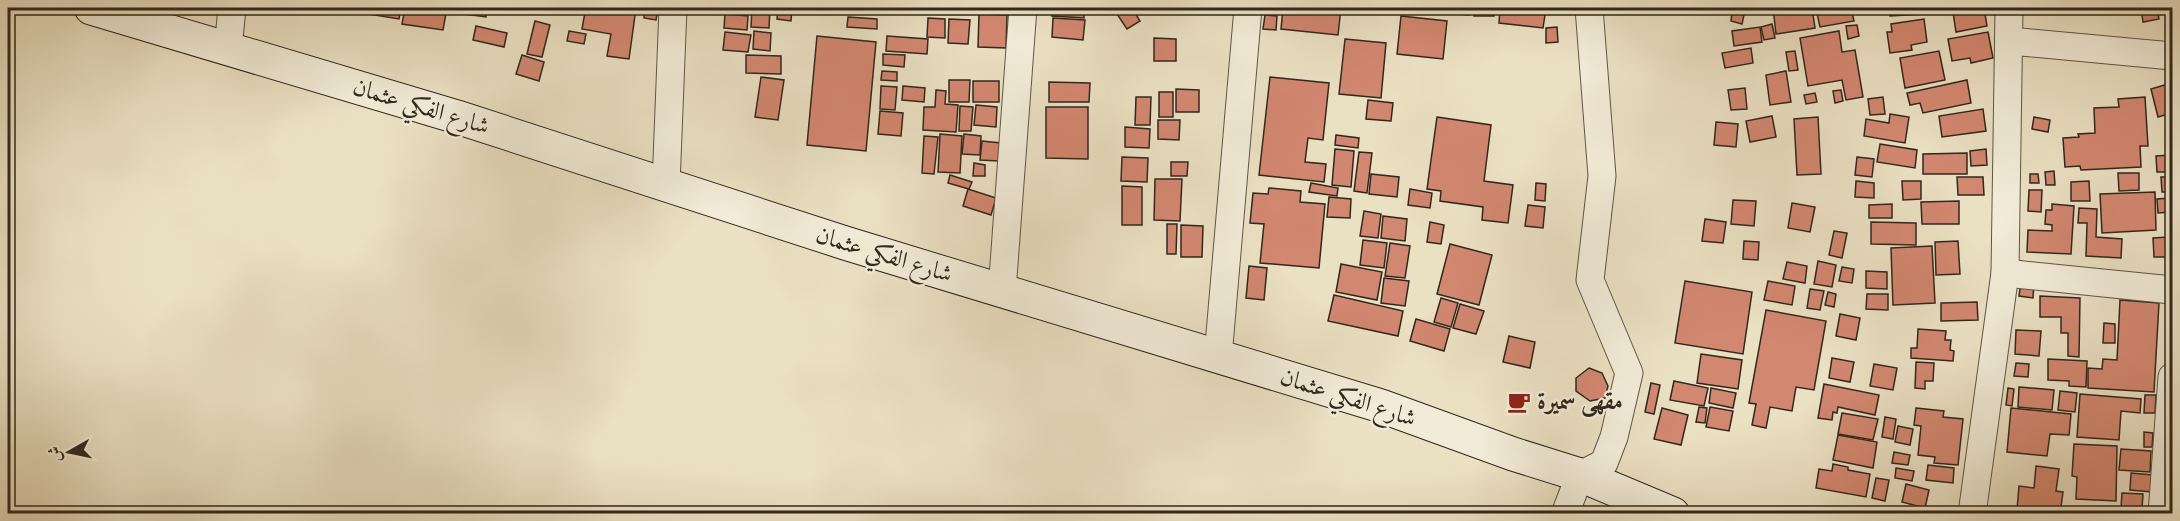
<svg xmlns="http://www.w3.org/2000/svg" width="2180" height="521" viewBox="0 0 2180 521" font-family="'IM FELL DW Pica',Amiri,serif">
<rect width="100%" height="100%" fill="#eae0c2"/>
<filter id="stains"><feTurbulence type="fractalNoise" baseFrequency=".00333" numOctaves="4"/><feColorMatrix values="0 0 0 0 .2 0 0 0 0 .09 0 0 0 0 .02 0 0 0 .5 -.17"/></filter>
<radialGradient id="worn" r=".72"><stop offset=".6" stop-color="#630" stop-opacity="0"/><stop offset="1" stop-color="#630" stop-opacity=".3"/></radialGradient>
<g fill="#d28770" stroke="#31271d" stroke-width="1.5">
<path d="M357,8H401L399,19L357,12Z"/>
<path d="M405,8H447L443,30L402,24Z"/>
<path d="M466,8H487L486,17L465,14Z"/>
<path d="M593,8H636L629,59L607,56L611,34L582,29L585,12L592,13Z"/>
<path d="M645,8H658L656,20L644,18Z"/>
<path d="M752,8H770L769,28L751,27Z"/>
<path d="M778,8H792L791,21L777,19Z"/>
<path d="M852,8H877V13L852,11Z"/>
<path d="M886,8H913V13L886,11Z"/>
<path d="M1053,8H1084V18L1052,16Z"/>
<path d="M1113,8H1132L1140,21L1127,29Z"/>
<path d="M1283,8H1341L1338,35L1281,29Z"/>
<path d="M1420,8H1452L1451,14L1420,10Z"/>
<path d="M1456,8H1469V15L1456,14Z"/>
<rect x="1474" y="8" width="20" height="8"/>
<path d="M1500,8H1546L1543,28L1499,23Z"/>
<path d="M1617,8H1638V10L1617,11Z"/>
<path d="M1773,8H1812L1815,28L1776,34Z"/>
<path d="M1824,8H1842L1843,10L1851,8L1854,21L1820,27L1816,9Z"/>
<path d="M1889,8H1941L1942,13L1890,16Z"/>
<path d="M1978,8H1984L1987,26L1956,32L1953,12Z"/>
<path d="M2141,8H2157L2159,19L2143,22Z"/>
<path d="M1732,12L1744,15L1742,24L1731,21Z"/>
<path d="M725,14L748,16L747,30L724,28Z"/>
<path d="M979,14L1007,15L1006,48L978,47Z"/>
<path d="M1265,15L1277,16L1276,30L1263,29Z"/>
<path d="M1401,16L1447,21L1443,59L1397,54Z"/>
<path d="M848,17L877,19V29L847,27Z"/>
<path d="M928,18L945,19V38L927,37Z"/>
<path d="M1053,18L1085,20L1083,40L1052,37Z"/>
<path d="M949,19L970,20L968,44L948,43Z"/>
<path d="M1924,19L1927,42L1911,45L1912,50L1890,53L1887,32H1892L1891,24Z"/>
<path d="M535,21L550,25L542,57L527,54Z"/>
<path d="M1772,24L1775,38L1764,40L1761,27Z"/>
<path d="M1857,25L1859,36L1848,39L1846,26Z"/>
<path d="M476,26L507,33L504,47L473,40Z"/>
<path d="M1557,27L1558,42L1546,43V28Z"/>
<path d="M1760,27L1762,42L1734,46L1732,31Z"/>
<path d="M569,31L586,34L584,44L567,41Z"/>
<path d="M754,31L771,33L770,51L753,49Z"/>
<path d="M1839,31L1842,52L1855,50L1863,97L1846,100L1842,80L1808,86L1800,38Z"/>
<path d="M725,32L751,35L748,52L723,50Z"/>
<path d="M1988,32L1993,58L1971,63L1970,58L1952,61L1948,39Z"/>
<path d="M817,36L876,42L866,151L807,145Z"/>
<path d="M887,36L928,39L927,54L886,51Z"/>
<path d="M1154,38L1176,39V61H1154Z"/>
<path d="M1345,39L1386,43L1381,98L1339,94Z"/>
<path d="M1751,48L1753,63L1725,68L1722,53Z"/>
<path d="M1795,51L1798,70L1789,71L1786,52Z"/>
<path d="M1939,51L1945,80L1905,88L1900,58Z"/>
<path d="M883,54L905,55L904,67L883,65Z"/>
<path d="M522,55L544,62L539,81L516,74Z"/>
<path d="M746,55L781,56V74L746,73Z"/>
<path d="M882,71L897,72V81L881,80Z"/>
<path d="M1786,71L1791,102L1770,105L1766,75Z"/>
<path d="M761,77L784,80L778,120L755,117Z"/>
<path d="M1270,77L1329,83L1323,140L1308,138L1305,162L1326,164L1324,182L1259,175Z"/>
<path d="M949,80H970L969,102H949Z"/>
<path d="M1967,80L1971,103L1923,113L1920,103L1910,105L1907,93Z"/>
<rect x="973" y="81" width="26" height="21"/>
<path d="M1049,82L1090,83L1089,102H1049Z"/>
<path d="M2168,84L2172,99V113L2158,117L2151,89Z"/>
<path d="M881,86L897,87L895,110L880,109Z"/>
<path d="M903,86L925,88L924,102L902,100Z"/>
<path d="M1745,88L1747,109L1731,110L1728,90Z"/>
<path d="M1176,89L1199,90V112H1176Z"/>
<path d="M936,90L946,91L945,104L958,105L956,132L923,130L924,107H935Z"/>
<path d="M1841,90L1843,101L1835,103L1833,91Z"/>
<rect x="1159" y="92" width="14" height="25"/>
<path d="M1815,93L1817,102L1806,104L1804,95Z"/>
<path d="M1136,97H1151L1150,125H1135Z"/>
<path d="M1883,97L1885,114L1870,115L1868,99Z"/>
<path d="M2145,97L2148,146H2140L2141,167L2081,170L2080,166L2065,167L2063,138L2079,137L2078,134L2095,133L2094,108L2119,107L2118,99Z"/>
<path d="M1368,100L1393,103L1391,121L1366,119Z"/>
<path d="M976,105L997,107L996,127L974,125Z"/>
<path d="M960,106L973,107L971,131H959Z"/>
<path d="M1046,107H1088V159L1046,158Z"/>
<path d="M1983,109L1986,131L1942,137L1939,116Z"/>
<path d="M880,111L903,113L901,136L878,134Z"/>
<path d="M1890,114L1909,117L1905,143L1864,136L1866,119L1889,123Z"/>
<path d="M1772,116L1776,137L1750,142L1746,121Z"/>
<path d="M1437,117L1491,125L1484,181L1513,185L1508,223L1482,220L1483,207L1440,201L1441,191L1427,189Z"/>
<path d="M1818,117L1821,174L1797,175L1794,119Z"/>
<path d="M2034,117L2050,120L2048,132L2032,129Z"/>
<path d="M1158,120H1180L1179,140L1158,139Z"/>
<path d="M1716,122L1738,124L1736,147L1714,145Z"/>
<path d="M1125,127L1150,129L1149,148L1125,147Z"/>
<path d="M940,134L962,136L960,173L938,172Z"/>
<path d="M964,134L981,136L980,155L962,154Z"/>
<path d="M1336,135L1359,138L1358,148L1335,145Z"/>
<path d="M924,136L938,137L934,174L922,173Z"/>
<path d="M982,141L1001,143L999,161L980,160Z"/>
<path d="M1880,144L1917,150L1915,168L1877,162Z"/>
<path d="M1335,149L1354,151L1351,187L1332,185Z"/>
<path d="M1986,149L1987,165L1971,166L1970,151Z"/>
<path d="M1359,152L1372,153L1367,193L1354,191Z"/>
<path d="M1967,153V174H1923V154Z"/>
<path d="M2172,155V172H2157L2156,156Z"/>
<path d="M1122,157L1148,158L1147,182L1121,181Z"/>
<path d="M1857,157L1874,159L1872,177L1855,175Z"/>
<path d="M1171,162H1188L1187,176H1171Z"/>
<path d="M974,163L985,165V176H973Z"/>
<path d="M2054,171L2055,185H2046L2045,172Z"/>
<path d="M2118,173H2139V190L2119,191Z"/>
<path d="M1371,174L1399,177L1397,197L1369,194Z"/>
<path d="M2030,174H2038L2039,183H2030Z"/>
<path d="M950,175L972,182L969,189L948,183Z"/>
<path d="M1957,177H1983L1984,195H1958Z"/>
<path d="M2161,177H2172V192H2162Z"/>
<path d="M1155,179H1182L1180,221L1154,220Z"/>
<path d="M1856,181L1874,183V198L1855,197Z"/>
<path d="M1902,181H1921V199L1903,200Z"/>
<path d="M2089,181L2090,201H2071V182Z"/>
<path d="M1311,183L1338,188L1337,196L1309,192Z"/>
<path d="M1536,183L1546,184L1545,201L1535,200Z"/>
<path d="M1122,186L1142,187V225H1122Z"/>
<path d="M1269,188L1301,191L1300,202L1325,204L1319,268L1260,263L1264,224L1250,223L1253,193L1268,194Z"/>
<path d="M968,189L996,198L991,215L963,206Z"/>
<path d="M1410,189L1432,193L1430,208L1408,205Z"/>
<path d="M2029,190H2042L2041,212L2028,211Z"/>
<path d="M2155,192L2156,230L2102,233L2100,194Z"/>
<path d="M1329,197L1351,199L1350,218L1327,217Z"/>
<path d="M2170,198L2171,212L2158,213L2157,199Z"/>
<path d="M1733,200L1756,201L1754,226L1731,224Z"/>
<path d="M1959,201V224H1922L1921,202Z"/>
<path d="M1792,203L1815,207L1810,232L1788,228Z"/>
<path d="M1892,204V218H1869V205Z"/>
<path d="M2052,204L2074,206L2071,254L2027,252L2028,230L2052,231V225L2045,224L2046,210H2052Z"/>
<path d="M1528,205L1545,207L1543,228L1525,226Z"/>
<path d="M2079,208L2097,209L2096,237L2122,239L2121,258L2086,256L2087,223H2078Z"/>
<path d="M1364,211L1381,214L1378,238L1360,236Z"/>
<path d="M1383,216L1407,219L1405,241L1381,238Z"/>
<path d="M1705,219L1726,222L1723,243L1702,241Z"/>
<path d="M1430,222L1444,225L1441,244L1427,242Z"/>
<path d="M1871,222L1916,223V245L1871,244Z"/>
<path d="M1167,224H1177L1176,254H1167Z"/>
<path d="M1181,225L1203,226L1202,257H1181Z"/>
<path d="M1834,231L1847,233L1842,258L1829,255Z"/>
<path d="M2168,237L2169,257H2154L2153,238Z"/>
<path d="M1363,240L1387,243L1384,268L1360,265Z"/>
<path d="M1744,241L1759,242L1758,260L1743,259Z"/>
<path d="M1958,241L1960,274L1936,275L1935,242Z"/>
<path d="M1390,243L1410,246L1405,278L1385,276Z"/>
<path d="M1450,244L1492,255L1479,305L1437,294Z"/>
<path d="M1932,246L1935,303L1893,305L1891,248Z"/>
<path d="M1818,261L1836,265L1832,287L1814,284Z"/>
<path d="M1787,262L1807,266L1805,283L1783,279Z"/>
<path d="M1341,264L1382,272L1377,300L1336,292Z"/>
<path d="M1249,266L1267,268L1264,300L1246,298Z"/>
<path d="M1842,267L1854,269L1852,283L1839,281Z"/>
<path d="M1866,271L1887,272V289L1866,288Z"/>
<path d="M1384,278L1409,281L1405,306L1381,303Z"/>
<path d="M1685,281L1752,292L1743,354L1675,343Z"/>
<path d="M1768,281L1795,286L1792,305L1764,300Z"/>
<path d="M2021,281L2034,283L2033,298L2019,296Z"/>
<path d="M1810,289L1824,291L1820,310L1807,308Z"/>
<path d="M1828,292L1836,294L1834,307L1825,305Z"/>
<path d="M1867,294H1888V310L1866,309Z"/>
<path d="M1334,295L1403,311L1398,336L1328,321Z"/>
<path d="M2040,296L2080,298L2079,357L2068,356V333H2061V317H2040Z"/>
<path d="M1441,298L1458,303L1451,327L1434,322Z"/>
<path d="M2120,300L2159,303L2154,392L2088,388V368L2102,369L2103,359L2117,360Z"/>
<path d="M1977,302L1978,320L1941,321V303Z"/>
<path d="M1460,304L1484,311L1476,334L1453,328Z"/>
<path d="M1766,310L1826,321L1814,390L1796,387L1792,411L1770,407L1766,428L1752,425L1756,404L1749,403Z"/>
<path d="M1840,314L1860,318L1856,340L1836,336Z"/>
<path d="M1416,319L1450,329L1444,351L1410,341Z"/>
<path d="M2104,323L2115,324V343H2103Z"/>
<path d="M1918,329L1946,331L1945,340H1951L1950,350L1954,351L1953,361L1911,358V348H1917Z"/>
<path d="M2016,330L2041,331L2039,356L2015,354Z"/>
<path d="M1509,336L1535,342L1530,368L1503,362Z"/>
<path d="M1701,354L1742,360L1738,389L1697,383Z"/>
<path d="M1832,358L1854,362L1850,382L1829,378Z"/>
<path d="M2048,359L2087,361L2086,387L2069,386V381L2048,380Z"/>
<path d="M1916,362L1934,363L1933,381H1925V389L1915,388Z"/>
<path d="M2016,363L2029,364L2028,377L2014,376Z"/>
<path d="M1874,364L1897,368L1893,390L1870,386Z"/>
<path d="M1589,368L1602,373L1608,386L1605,398L1590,401L1576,391V378Z"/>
<path d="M1674,381L1708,388L1704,406L1670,400Z"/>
<path d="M1651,383L1660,385L1654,414L1645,412Z"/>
<path d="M1824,384L1879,395L1875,415L1838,407L1837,413L1833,412L1832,420L1818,418Z"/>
<path d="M2019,387L2054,390L2052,410L2018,407Z"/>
<path d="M1711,388L1736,393L1733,408L1709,403Z"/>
<path d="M2008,388L2014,389L2012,406L2006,405Z"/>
<path d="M2060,391L2077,393L2075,412L2058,410Z"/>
<path d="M2080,394L2141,399L2140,413L2121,411L2119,440L2077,437Z"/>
<path d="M2145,395H2156L2155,413H2144Z"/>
<path d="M1699,407L1707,408L1705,423L1696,422Z"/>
<path d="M1710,407L1733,411L1729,431L1706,427Z"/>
<path d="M1662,408L1688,415L1681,445L1654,439Z"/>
<path d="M1916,408L1944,411L1943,417L1963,419L1958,465L1934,463L1935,457L1918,455L1921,426L1914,425Z"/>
<path d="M2011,408L2071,414L2069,435L2050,434L2047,456L2007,452Z"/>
<path d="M1842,413L1878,419L1873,440L1838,434Z"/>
<path d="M1885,417L1896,419L1893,439L1882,437Z"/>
<path d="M1898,426L1913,429L1910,445L1895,442Z"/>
<path d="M2144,432L2153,433L2152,447H2144Z"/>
<path d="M1838,435L1877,442L1873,468L1833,460Z"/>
<path d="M2074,444L2117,446L2116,501L2076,499L2077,477L2072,476Z"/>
<path d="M2121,449L2151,451L2150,472L2119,470Z"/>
<path d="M1894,452L1910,455L1908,465L1892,463Z"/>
<path d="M1833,464L1848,467V470L1870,474L1866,497L1816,488L1819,469L1832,471Z"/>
<path d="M1928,465L1954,468L1953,483L1926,480Z"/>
<path d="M2036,466L2059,469L2056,491L2063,492L2060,514L2017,509L2019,486L2034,488Z"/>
<path d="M1896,468L1914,471L1912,481L1895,478Z"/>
<path d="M2131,473L2153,475L2152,492L2130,490Z"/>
<path d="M1876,478L1889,480L1885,501L1872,498Z"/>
<path d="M1906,484L1929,490L1925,508L1902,502Z"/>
<path d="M2122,493L2143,494L2142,508H2121Z"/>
</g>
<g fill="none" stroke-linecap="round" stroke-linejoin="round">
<g stroke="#5f5546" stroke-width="29">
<g id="street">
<path d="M2010,41L2172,56"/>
<path d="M228,49L232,8"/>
<path d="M666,185L673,8"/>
<path d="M2005,273L2172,290"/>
<path d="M1002,291L1023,8"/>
<path d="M1218,357L1248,8"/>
<path d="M1565,514L1580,475L1604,463L1614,437L1629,373L1590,280L1602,176L1589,8"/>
<path d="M1972,514L2005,273L2009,8"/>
<path d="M2162,514L2172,377"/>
</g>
</g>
<g stroke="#31271d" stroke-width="35">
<path id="secondary" d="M91,8L457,117L845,243L1381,406L1513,454L1580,475L1673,514"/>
</g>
<use href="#street" stroke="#f1ebd7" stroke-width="27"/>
<use href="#secondary" stroke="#f1ebd7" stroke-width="33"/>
</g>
<defs>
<g id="cafe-bare" transform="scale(1.8)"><path d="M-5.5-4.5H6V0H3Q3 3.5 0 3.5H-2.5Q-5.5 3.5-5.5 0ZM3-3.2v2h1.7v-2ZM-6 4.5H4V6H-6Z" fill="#8f2418" stroke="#f1ebd7" stroke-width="2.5" paint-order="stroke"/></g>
</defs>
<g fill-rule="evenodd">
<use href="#cafe-bare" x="1519" y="402"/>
</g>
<g text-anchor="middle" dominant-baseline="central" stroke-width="4.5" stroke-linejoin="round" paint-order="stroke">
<g font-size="24" fill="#31271d" stroke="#f1ebd7">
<text transform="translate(421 107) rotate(17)">شارع الفكي عثمان</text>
<text transform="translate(884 255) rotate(17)">شارع الفكي عثمان</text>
<text transform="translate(1348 398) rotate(18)">شارع الفكي عثمان</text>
</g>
<g font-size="24" font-weight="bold" fill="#31271d" stroke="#f1ebd7" text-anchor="start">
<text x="1537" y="402">مقهى سميرة</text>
</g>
</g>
<rect width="2180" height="521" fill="none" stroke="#eae0c2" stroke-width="30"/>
<rect x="9" y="9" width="2162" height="503" fill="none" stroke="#31271d" stroke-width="3"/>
<rect x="15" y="15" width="2150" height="491" fill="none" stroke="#31271d" stroke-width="1.5"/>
<g transform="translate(69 452) rotate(261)" stroke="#f1ebd7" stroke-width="4.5" paint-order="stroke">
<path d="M0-4.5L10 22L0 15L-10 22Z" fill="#31271d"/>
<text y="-9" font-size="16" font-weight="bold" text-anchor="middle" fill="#31271d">ش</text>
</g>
<rect width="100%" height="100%" filter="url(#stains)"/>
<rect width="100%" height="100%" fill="url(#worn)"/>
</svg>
